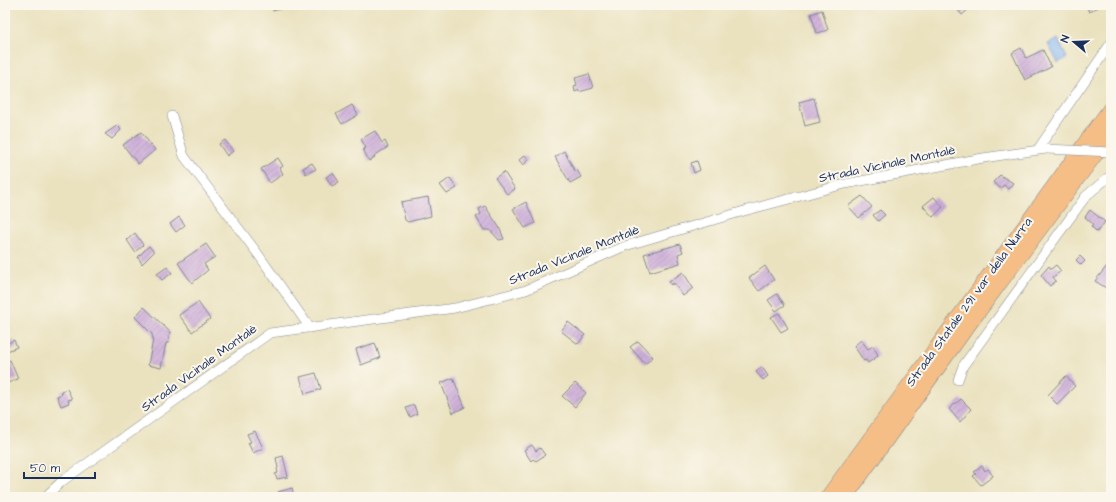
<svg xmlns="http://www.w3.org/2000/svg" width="1116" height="502" viewBox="0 0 1116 502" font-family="'Architects Daughter',sans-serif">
<defs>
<pattern id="building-hatch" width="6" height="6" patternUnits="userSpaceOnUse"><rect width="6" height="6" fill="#cdadd9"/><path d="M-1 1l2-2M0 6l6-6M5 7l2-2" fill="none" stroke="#a68db3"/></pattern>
</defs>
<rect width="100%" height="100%" fill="#fbf7ec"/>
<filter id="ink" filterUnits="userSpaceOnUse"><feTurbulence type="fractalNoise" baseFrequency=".025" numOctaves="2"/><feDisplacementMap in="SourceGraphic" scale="8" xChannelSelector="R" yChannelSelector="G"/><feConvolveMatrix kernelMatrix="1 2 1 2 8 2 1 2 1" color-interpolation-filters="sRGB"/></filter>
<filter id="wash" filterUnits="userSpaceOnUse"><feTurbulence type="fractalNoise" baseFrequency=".012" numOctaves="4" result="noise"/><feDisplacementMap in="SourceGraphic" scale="16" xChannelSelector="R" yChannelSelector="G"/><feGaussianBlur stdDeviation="0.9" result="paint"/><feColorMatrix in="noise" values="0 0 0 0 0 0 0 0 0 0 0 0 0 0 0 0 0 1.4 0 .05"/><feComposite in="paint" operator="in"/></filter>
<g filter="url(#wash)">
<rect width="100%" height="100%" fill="#eae2bf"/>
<path fill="#85b6f1" stroke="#5072a8" d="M1058,39L1067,58L1058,63L1048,44Z"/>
<g id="blocks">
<g fill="url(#building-hatch)">
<path d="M272,5H290V6L273,11Z"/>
<path d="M954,5H968L970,8L962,15Z"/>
<path d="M1086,5H1102L1089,12Z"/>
<path d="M822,10L828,30L817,33L811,14Z"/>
<path d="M1021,48L1026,58L1043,50L1051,67L1025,80L1012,53Z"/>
<path d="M589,74L593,88L579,92V90L575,92L574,86L577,85L575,78Z"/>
<path d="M814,98L820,122L805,126L799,102Z"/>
<path d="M352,105L358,115L342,124L336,114Z"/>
<path d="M118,125L121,130L112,139L105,134Z"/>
<path d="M375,131L382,143L385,141L388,147L374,156L375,157L369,161L363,149L366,148L361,139Z"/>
<path d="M141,132L155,150L138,164L123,145Z"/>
<path d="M225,140L233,151L227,156L219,144Z"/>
<path d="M564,151L575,171L577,170L581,177L570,183L555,157Z"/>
<path d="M525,155L529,160L523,165L519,160Z"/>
<path d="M278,158L283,166L280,168L283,174L270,183L261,169Z"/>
<path d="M697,161L700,170L694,173L691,163Z"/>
<path d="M312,163L316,169L306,174L303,168Z"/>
<path d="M504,172L515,189L507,194L495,178Z"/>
<path d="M333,173L339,182L332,186L326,177Z"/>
<path d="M1000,175L1013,183L1008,189L1004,185L1000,188L993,182Z"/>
<path d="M450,178L457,188L447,194L440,185Z"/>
<path d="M862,196L872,207L859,218L848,206Z"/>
<path d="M428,197L431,216L408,222L405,220L401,202Z"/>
<path d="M934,197L943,207L933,217L923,206Z"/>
<path d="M526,202L535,223L525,228L513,209Z"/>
<path d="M485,206L499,227L504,239L499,240L490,230H484L476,217L481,214L479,209Z"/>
<path d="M880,210L885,215L878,221L873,215Z"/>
<path d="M1090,210L1105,222L1097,232L1091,226L1093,224L1085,217Z"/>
<path d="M179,217L185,225L176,232L170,224Z"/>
<path d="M135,233L143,245L135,252L127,240Z"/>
<path d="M206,244L215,257L204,264L208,270L192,283L178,263Z"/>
<path d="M680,244L683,252L678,254L680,263L650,272L644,254Z"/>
<path d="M149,246L154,252L142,264L138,257Z"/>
<path d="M1080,256L1085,261L1081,265L1076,260Z"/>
<path d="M1056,265L1061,271L1053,277L1056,281L1050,286L1041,275L1049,266L1051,269Z"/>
<path d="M765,266L774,280L759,291L749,278Z"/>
<path d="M1107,266L1111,270V282L1106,288L1095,281Z"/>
<path d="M167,267L172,273L162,280L157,274Z"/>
<path d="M683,272L693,288L683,296L674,283L671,285L669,282Z"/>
<path d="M777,294L785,305L776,311L768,300Z"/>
<path d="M198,302L210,319L192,332L179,315Z"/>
<path d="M144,307L170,332L168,343H166L161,368L148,365L153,340L152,334L135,317Z"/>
<path d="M779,313L788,328L781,332L771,317Z"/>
<path d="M568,322L585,335L578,344L561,331Z"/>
<path d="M6,338L8,343L14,340L17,347L5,352Z"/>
<path d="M861,340L868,349L873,346L877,353L878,356L868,363L866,360L864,361L854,346Z"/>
<path d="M638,341L653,357L645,364L630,347Z"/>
<path d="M375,343L380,358L361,365L356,349Z"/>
<path d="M10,360L18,379L5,384V362Z"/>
<path d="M762,367L768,376L763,380L756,372Z"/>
<path d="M316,373L321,389L305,394L300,377Z"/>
<path d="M1066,376L1075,386L1057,404L1048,395Z"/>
<path d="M453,378L465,407L453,413L441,383Z"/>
<path d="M575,383L586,393L575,407L562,396Z"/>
<path d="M67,389L72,399L68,400L69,403L61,406L57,396L62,394L61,391Z"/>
<path d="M961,399L971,409L960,422L949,409Z"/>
<path d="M414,405L417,414L410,417L406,408Z"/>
<path d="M255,431L263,448L253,453L248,443L251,442L247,434Z"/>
<path d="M532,445L536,451L540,448L545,455L536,461L533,459L531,461L524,450Z"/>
<path d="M283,456L288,477L277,479L275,474L278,473L277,469L278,468L276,458Z"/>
<path d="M982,466L985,471L988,469L993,476L981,485L973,476L976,474L974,472Z"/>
<path d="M292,488L294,496L279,497L278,492Z"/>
</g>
</g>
</g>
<g filter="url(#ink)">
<use href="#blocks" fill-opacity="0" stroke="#82888e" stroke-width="1"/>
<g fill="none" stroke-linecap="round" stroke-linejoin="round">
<g stroke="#82888e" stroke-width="10">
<g id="minor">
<path d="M172,116L184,156L258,254L310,328"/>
<path d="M1038,149L1111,43"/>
<path d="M958,380L963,366L1086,196L1111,175"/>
<path d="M45,497L61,482L270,333L455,308L526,290L625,246L744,211L845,184L983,158L1046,149"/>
</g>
</g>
<g stroke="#82888e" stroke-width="16">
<g id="trunk">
<path d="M828,497L1111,108"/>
<path d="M845,497L963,332L1111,133"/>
</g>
</g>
<use href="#minor" stroke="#fff" stroke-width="9"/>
<use href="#trunk" stroke="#f6be87" stroke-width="15"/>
<g stroke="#82888e" stroke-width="10" stroke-linecap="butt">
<path id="minor-bridge" d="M1046,149L1111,152"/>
</g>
<use href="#minor-bridge" stroke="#fff" stroke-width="9"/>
</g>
</g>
<g text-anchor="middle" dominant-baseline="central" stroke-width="4" stroke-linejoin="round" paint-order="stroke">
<g font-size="13" fill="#1b2f5e" stroke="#fbf7ec">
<text transform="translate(887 164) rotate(-12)">Strada Vicinale Montalè</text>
<text transform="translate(574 255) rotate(-22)">Strada Vicinale Montalè</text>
<text transform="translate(969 302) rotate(-54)">Strada Statale 291 var della Nurra</text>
<text transform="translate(199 368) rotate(-36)">Strada Vicinale Montalè</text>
</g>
</g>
<rect width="1116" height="502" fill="none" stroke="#fbf7ec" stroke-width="20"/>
<g transform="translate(1074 42) rotate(289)" stroke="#fbf7ec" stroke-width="3" paint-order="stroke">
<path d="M0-3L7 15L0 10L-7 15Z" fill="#1b2f5e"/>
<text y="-6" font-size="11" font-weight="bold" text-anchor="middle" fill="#1b2f5e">N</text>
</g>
<path d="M24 472v6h71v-6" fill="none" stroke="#1b2f5e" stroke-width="2"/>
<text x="30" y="472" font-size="12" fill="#1b2f5e" stroke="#fbf7ec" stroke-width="3" paint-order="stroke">50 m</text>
</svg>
